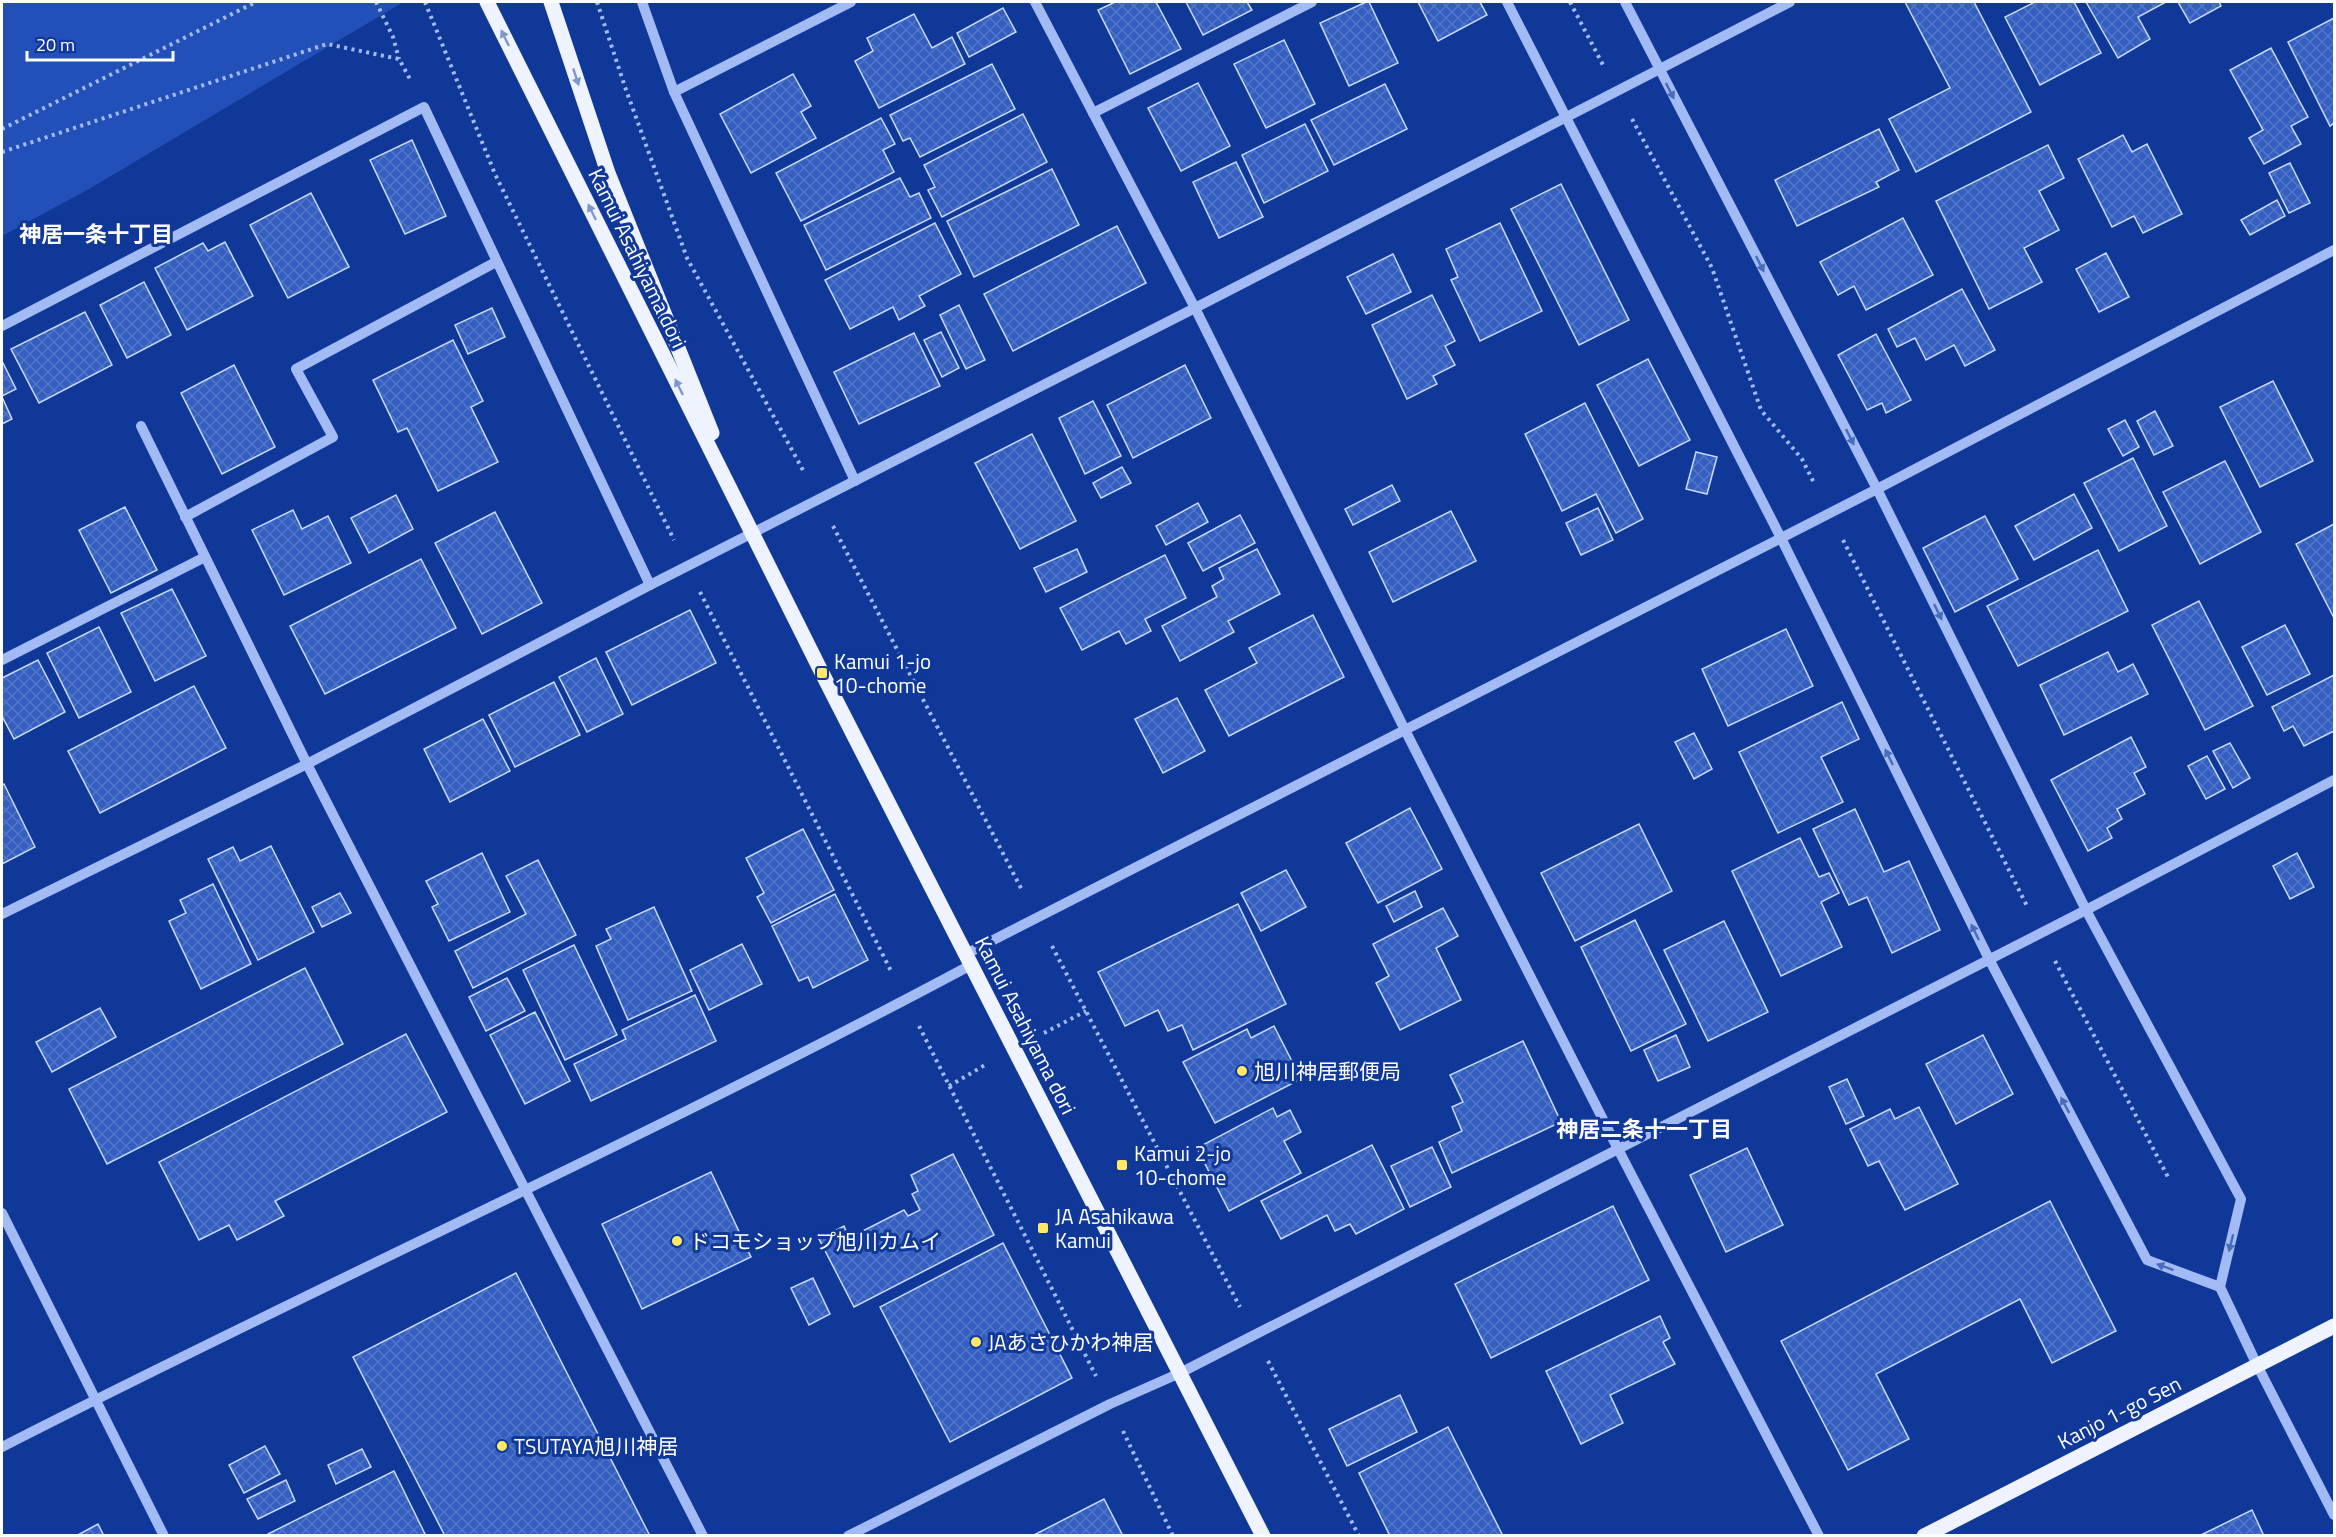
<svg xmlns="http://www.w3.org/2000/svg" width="2336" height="1537" viewBox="0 0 2336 1537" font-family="'Titillium Web','Noto Sans JP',sans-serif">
<defs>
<pattern id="building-cross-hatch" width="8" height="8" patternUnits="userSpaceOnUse" patternTransform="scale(1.5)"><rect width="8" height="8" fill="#345ebf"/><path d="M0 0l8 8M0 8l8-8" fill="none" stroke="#5276c9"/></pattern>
</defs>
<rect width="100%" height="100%" fill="#103899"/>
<path fill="#2350b8" d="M2,2H399L400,4L89,189L2,236Z"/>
<g fill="url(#building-cross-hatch)" stroke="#cadafe" stroke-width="1.5">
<path d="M1115,2H1156L1181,49L1130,74L1098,10Z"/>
<path d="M1186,2H1247L1252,10L1203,35Z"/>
<path d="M1366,2H1369L1398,63L1349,86L1320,23Z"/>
<path d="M1418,2H1480L1487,15L1438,41Z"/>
<path d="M1905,2H1974L2031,112L1916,172L1889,119L1950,88Z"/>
<path d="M2035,2H2074L2101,53L2040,85L2005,17Z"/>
<path d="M2086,2H2163L2164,3L2138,17L2150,39L2118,58Z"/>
<path d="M2178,2H2219L2221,6L2190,23Z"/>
<path d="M1003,8L1016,32L969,57L957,33Z"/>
<path d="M914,14L932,48L952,37L965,64L879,108L855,61L873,51L867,38Z"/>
<path d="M2334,18V123L2330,126L2288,42Z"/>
<path d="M1284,40L1315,104L1266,128L1234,64Z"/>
<path d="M2271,48L2308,117L2291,126L2301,144L2264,164L2249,138L2263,130L2230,70Z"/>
<path d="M992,64L1015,109L920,157L910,138L903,141L890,115Z"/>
<path d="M793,74L811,106L801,112L816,138L751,173L720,114Z"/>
<path d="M1198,83L1230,146L1181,171L1148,108Z"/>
<path d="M1385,84L1407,129L1334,165L1311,120Z"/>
<path d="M1023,114L1047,162L942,217L928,190L935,187L924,165Z"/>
<path d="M881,118L895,144L883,150L894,172L801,221L776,173Z"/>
<path d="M1305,124L1328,171L1264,203L1242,155Z"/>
<path d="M1879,129L1899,170L1876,182L1879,187L1797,226L1775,180Z"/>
<path d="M2123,135L2132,152L2147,144L2182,214L2143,233L2134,216L2112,227L2078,159Z"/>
<path d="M412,140L446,216L405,234L370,160Z"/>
<path d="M2048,145L2064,178L2039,191L2059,230L2024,248L2042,282L1989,309L1936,201Z"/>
<path d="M1236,162L1263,217L1219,238L1193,182Z"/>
<path d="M2290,163L2310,203L2289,213L2269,173Z"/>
<path d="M1052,169L1079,225L974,277L947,221Z"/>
<path d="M900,178L910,197L919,193L931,218L826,270L804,225Z"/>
<path d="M1561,184L1629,320L1579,345L1511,209Z"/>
<path d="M311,193L349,267L288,298L250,225Z"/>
<path d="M2277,200L2285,216L2250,235L2241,220Z"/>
<path d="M1903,218L1933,275L1866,310L1854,286L1838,295L1820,262Z"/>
<path d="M935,223L961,274L919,296L925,306L899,320L893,307L850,329L825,280Z"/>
<path d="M1500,223L1542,311L1480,341L1451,280L1458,277L1446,249Z"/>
<path d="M1117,226L1146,283L1013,351L984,294Z"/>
<path d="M225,242L253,296L187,330L155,268L203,243L208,251Z"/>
<path d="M2106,253L2129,297L2099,312L2076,269Z"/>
<path d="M1393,254L1411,292L1366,314L1347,277Z"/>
<path d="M144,282L171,335L127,358L100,305Z"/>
<path d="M1962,289L1995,350L1965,366L1954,345L1926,360L1915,338L1897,347L1888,329Z"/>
<path d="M1432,295L1455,341L1445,346L1455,365L1433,376L1437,384L1407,399L1372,325Z"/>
<path d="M959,305L985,360L966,369L940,315Z"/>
<path d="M492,308L505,337L468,354L455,325Z"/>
<path d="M85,312L112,365L39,403L11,349Z"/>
<path d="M941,332L959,368L942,377L924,340Z"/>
<path d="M914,333L940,386L859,424L834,372Z"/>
<path d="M1876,334L1911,400L1886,413L1882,403L1867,410L1838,355Z"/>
<path d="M453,340L483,401L471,407L498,462L438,491L407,428L398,432L373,380Z"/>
<path d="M1648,359L1690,440L1639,466L1597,385Z"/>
<path d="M2,361L16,389L2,396Z"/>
<path d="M234,365L275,447L222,474L181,393Z"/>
<path d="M1185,365L1211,418L1133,458L1107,405Z"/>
<path d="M2273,381L2313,461L2260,487L2220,407Z"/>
<path d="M2,397L12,419L2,424Z"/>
<path d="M1093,401L1121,456L1085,474L1059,418Z"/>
<path d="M1585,403L1643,519L1616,533L1596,494L1562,511L1525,434Z"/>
<path d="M2155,411L2173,446L2154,455L2137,421Z"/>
<path d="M2125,420L2139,447L2123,456L2108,429Z"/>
<path d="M1032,434L1076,521L1020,549L975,463Z"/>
<path d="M1696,452L1717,457L1707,494L1686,489Z"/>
<path d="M2133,458L2167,526L2119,551L2084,483Z"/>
<path d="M2225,461L2261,532L2200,564L2163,492Z"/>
<path d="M1122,467L1131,483L1101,498L1093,483Z"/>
<path d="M1392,485L1400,501L1353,525L1345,509Z"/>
<path d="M2074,494L2092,528L2034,560L2015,526Z"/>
<path d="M396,495L413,529L369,553L351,518Z"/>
<path d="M1198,503L1208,522L1166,545L1156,526Z"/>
<path d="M125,507L157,570L111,593L79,530Z"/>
<path d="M1598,508L1613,540L1581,555L1566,523Z"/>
<path d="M293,510L302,529L328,516L351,563L284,595L252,530Z"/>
<path d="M1451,511L1476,561L1393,602L1369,552Z"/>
<path d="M495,512L542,603L482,634L435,543Z"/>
<path d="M1240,515L1255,543L1203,571L1188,543Z"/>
<path d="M1985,516L2018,579L1955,612L1923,548Z"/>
<path d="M2334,524V618L2296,544Z"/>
<path d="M1077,549L1087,572L1046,592L1034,568Z"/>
<path d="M1257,549L1280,594L1228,621L1234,632L1180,661L1162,626L1217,597L1212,586L1224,579L1219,568Z"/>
<path d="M2098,550L2128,611L2018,666L1987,606Z"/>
<path d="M1165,555L1186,598L1145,619L1151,631L1126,644L1119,631L1082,650L1060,608Z"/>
<path d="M421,559L456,628L325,694L290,626Z"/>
<path d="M172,589L206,656L155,681L121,613Z"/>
<path d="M2199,601L2253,706L2205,730L2152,625Z"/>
<path d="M690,610L716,663L632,705L606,652Z"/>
<path d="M1313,615L1344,677L1229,736L1205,690L1257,663L1249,648Z"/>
<path d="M2285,625L2310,674L2267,695L2242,647Z"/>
<path d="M99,627L131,692L79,718L47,653Z"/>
<path d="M1786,629L1813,686L1728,726L1702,669Z"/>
<path d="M2108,652L2118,672L2133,664L2148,694L2064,735L2040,685Z"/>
<path d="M596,658L623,714L587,732L559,677Z"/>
<path d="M38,660L65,712L14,739L2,716V678Z"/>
<path d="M2334,675V731L2304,746L2293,726L2284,731L2272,707Z"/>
<path d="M554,682L580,735L515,767L489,715Z"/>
<path d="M194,686L226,748L100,813L68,751Z"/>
<path d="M1177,698L1205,751L1163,773L1135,719Z"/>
<path d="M1842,702L1859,739L1821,757L1843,802L1778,833L1739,752Z"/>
<path d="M483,719L510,771L450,802L424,749Z"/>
<path d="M1694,733L1712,769L1694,779L1675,742Z"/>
<path d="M2131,737L2146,767L2134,773L2145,794L2117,809L2122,819L2107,828L2112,838L2088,851L2051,780Z"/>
<path d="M2230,743L2250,778L2233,788L2213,751Z"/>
<path d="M2207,756L2225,789L2206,799L2188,766Z"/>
<path d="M4,784L35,847L2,864V785Z"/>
<path d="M1410,808L1442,869L1378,903L1346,843Z"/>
<path d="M1855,809L1884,872L1909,861L1940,930L1892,953L1867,897L1849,905L1813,829Z"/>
<path d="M1639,824L1672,891L1575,941L1541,873Z"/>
<path d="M803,829L834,890L771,923L757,897L764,893L746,858Z"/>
<path d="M1800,838L1819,877L1829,873L1839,893L1821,902L1842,947L1781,976L1732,871Z"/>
<path d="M271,846L314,932L258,960L208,859L233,847L240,861Z"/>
<path d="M482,853L510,912L449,941L432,907L438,904L426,881Z"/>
<path d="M2297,853L2314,887L2290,899L2273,866Z"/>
<path d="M538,860L576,935L473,988L455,951L526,914L506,876Z"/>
<path d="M1286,870L1306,907L1261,931L1241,893Z"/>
<path d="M213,884L251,964L201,989L169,921L186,913L180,900Z"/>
<path d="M1415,891L1422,907L1394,922L1386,906Z"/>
<path d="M340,893L351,913L322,927L312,907Z"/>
<path d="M835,894L868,960L813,988L808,977L799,981L772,926Z"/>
<path d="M1238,904L1286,1004L1193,1050L1182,1025L1168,1031L1158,1010L1125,1026L1098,972Z"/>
<path d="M654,907L692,991L628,1020L596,946L611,939L606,929Z"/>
<path d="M1443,908L1458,936L1436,948L1461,1000L1400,1030L1376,983L1389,976L1373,944Z"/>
<path d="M1635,920L1686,1024L1631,1051L1581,947Z"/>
<path d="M1724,921L1768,1012L1708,1041L1664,950Z"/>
<path d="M742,944L762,984L709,1010L690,970Z"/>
<path d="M574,945L617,1035L565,1060L523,970Z"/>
<path d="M305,968L343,1044L107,1164L69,1089Z"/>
<path d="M507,978L525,1011L486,1031L469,997Z"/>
<path d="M695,995L716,1041L591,1101L574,1064L626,1039L622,1030Z"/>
<path d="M100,1008L116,1037L52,1072L36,1042Z"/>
<path d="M535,1012L570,1081L525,1104L490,1035Z"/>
<path d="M1274,1026L1301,1079L1215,1123L1183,1062L1247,1029L1251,1038Z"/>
<path d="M406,1034L447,1112L275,1201L284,1216L237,1240L229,1225L199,1240L159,1162Z"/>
<path d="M1676,1035L1690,1067L1658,1081L1644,1050Z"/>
<path d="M1983,1035L2013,1094L1956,1124L1926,1064Z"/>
<path d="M1523,1041L1561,1122L1452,1173L1439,1142L1462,1131L1452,1107L1463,1102L1450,1075Z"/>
<path d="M1847,1079L1864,1116L1846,1124L1829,1087Z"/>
<path d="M1919,1107L1958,1184L1905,1210L1879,1161L1868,1166L1850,1129L1890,1109L1895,1119Z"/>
<path d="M1273,1108L1277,1117L1290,1110L1301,1132L1284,1141L1301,1173L1229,1211L1197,1148Z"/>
<path d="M1372,1145L1404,1209L1356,1234L1350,1224L1335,1231L1327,1215L1281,1239L1261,1201Z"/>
<path d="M1432,1147L1451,1187L1410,1207L1391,1166Z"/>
<path d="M1747,1148L1783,1225L1726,1252L1690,1175Z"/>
<path d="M953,1154L994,1235L854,1307L819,1239L844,1226L849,1238L904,1210L908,1216L920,1210L912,1194L918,1191L911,1175Z"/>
<path d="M711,1172L751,1257L642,1309L602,1224Z"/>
<path d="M2050,1201L2116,1331L2052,1363L2020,1299L1876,1374L1909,1439L1848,1470L1781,1341Z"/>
<path d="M1613,1206L1649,1280L1491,1358L1455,1284Z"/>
<path d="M1003,1243L1072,1378L950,1442L880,1307Z"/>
<path d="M516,1273L650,1536H445L353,1357Z"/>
<path d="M813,1278L830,1314L809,1325L791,1288Z"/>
<path d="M1660,1316L1670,1338L1663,1342L1675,1364L1610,1395L1623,1423L1581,1444L1546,1371Z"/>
<path d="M1400,1395L1417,1432L1347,1466L1329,1429Z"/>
<path d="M1448,1427L1503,1536H1390L1359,1473Z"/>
<path d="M265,1446L280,1474L244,1493L229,1465Z"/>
<path d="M362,1449L371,1467L336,1484L328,1465Z"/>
<path d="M394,1471L426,1536H268V1534Z"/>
<path d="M286,1480L295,1501L258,1519L247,1499Z"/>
<path d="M1104,1499L1123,1536H1032Z"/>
<path d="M2252,1510L2264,1536H2199Z"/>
<path d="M98,1524L104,1536H76Z"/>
</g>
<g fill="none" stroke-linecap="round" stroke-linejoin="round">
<g stroke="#a2bbf4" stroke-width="4" stroke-dasharray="3 4.5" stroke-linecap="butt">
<path d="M376,2L393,37L399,59"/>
<path d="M425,2L495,174L674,540"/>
<path d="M597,2L625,87L687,258L804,472"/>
<path d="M1570,2L1603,65"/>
<path d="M1632,119L1712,268L1761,410L1802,459L1815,485"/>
<path d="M2,129L256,2"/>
<path d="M2,152L327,44L399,59L410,79"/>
<path d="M833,526L1023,892"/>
<path d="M1843,540L2027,906"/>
<path d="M700,592L891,971"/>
<path d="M1052,946L1240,1307"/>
<path d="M2055,961L2168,1177"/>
<path d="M919,1026L1096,1376"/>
<path d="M1044,1033L1086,1011"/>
<path d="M949,1086L985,1065"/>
<path d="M1268,1361L1359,1536"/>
<path d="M1123,1431L1173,1536"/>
</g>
<g stroke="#a2bbf4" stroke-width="10">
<path d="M642,2L674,92L855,481"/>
<path d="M1035,2L1195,308L1405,730L1618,1149L1819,1536"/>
<path d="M1507,2L1781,538L1989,959L2147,1260L2220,1287"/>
<path d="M1625,2L1877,489L2086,910L2241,1199L2220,1287L2257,1365L2334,1515"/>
<path d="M674,92L851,2"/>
<path d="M1093,113L1312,2"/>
<path d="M2,326L424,107L650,585"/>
<path d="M141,426L307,764L703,1536"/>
<path d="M185,517L333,437L296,369L496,262"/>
<path d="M2,660L205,557"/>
<path d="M2,914L307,764L650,585L1195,308L1790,2"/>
<path d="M966,954L1877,489L2334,250"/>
<path d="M2,1213L164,1536"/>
<path d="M2,1447C323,1283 653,1135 971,965"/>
<path d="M848,1536L1110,1404L1180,1373L2086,910L2334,780"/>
</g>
<g stroke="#eff3ff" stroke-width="15">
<path d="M487,2L822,673L1263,1536"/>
<path d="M551,2L608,173L712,433"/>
<path d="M1924,1536L2334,1326"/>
</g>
</g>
<defs><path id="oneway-solid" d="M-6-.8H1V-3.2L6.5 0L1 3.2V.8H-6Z" transform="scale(1.5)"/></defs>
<g fill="#8096cc">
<use href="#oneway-solid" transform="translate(505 38) rotate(-116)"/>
<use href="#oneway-solid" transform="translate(576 77) rotate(72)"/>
<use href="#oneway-solid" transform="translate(592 212) rotate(-116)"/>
<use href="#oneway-solid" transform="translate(679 387) rotate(-116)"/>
</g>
<g fill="#4a6cbd">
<use href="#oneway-solid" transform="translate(1670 91) rotate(63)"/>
<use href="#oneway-solid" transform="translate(1760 264) rotate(63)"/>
<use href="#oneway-solid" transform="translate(1850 437) rotate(63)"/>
<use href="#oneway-solid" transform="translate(1938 612) rotate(64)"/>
<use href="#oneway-solid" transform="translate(1889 757) rotate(-116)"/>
<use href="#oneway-solid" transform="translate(1975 932) rotate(-116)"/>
<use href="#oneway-solid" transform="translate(2065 1105) rotate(-118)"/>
<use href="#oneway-solid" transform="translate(2231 1243) rotate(104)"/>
<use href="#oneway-solid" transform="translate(2165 1267) rotate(-160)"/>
</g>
<g fill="#ffe965" stroke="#103899" stroke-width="2">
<rect x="816" y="667" width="12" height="12" rx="3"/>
<circle cx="1242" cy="1071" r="6"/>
<rect x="1116" y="1159" width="12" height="12" rx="3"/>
<rect x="1037" y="1222" width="12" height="12" rx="3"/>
<circle cx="677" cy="1241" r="6"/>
<circle cx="976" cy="1342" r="6"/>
<circle cx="502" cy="1446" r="6"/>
</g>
<g text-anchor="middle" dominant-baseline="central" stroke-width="6" stroke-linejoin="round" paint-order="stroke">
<g font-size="21" fill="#fff" stroke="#103899">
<text transform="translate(638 258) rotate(64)">Kamui Asahiyama dori</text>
<text transform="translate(1026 1025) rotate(63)">Kamui Asahiyama dori</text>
<text transform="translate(2119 1412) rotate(-27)">Kanjo 1-go Sen</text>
</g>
<g font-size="21" fill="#fff" stroke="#103899" text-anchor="start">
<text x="834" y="661">Kamui 1-jo<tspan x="834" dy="24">10-chome</tspan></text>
<text x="1254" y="1071">旭川神居郵便局</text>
<text x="1134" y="1153">Kamui 2-jo<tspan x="1134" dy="24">10-chome</tspan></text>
<text x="1055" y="1216">JA Asahikawa<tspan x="1055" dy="24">Kamui</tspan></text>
<text x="689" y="1241">ドコモショップ旭川カムイ</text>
<text x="988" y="1342">JAあさひかわ神居</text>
<text x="514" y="1446">TSUTAYA旭川神居</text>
</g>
<g font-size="22" font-weight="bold" fill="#fff" stroke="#103899">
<text x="96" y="234">神居一条十丁目</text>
<text x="1644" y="1129">神居二条十一丁目</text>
</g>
</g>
<rect width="2336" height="1537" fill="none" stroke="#ffffff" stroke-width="6"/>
<path d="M27 51v9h146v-9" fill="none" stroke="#ffffff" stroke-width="3"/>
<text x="36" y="51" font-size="18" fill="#ffffff" stroke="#103899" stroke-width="4.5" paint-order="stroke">20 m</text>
</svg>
